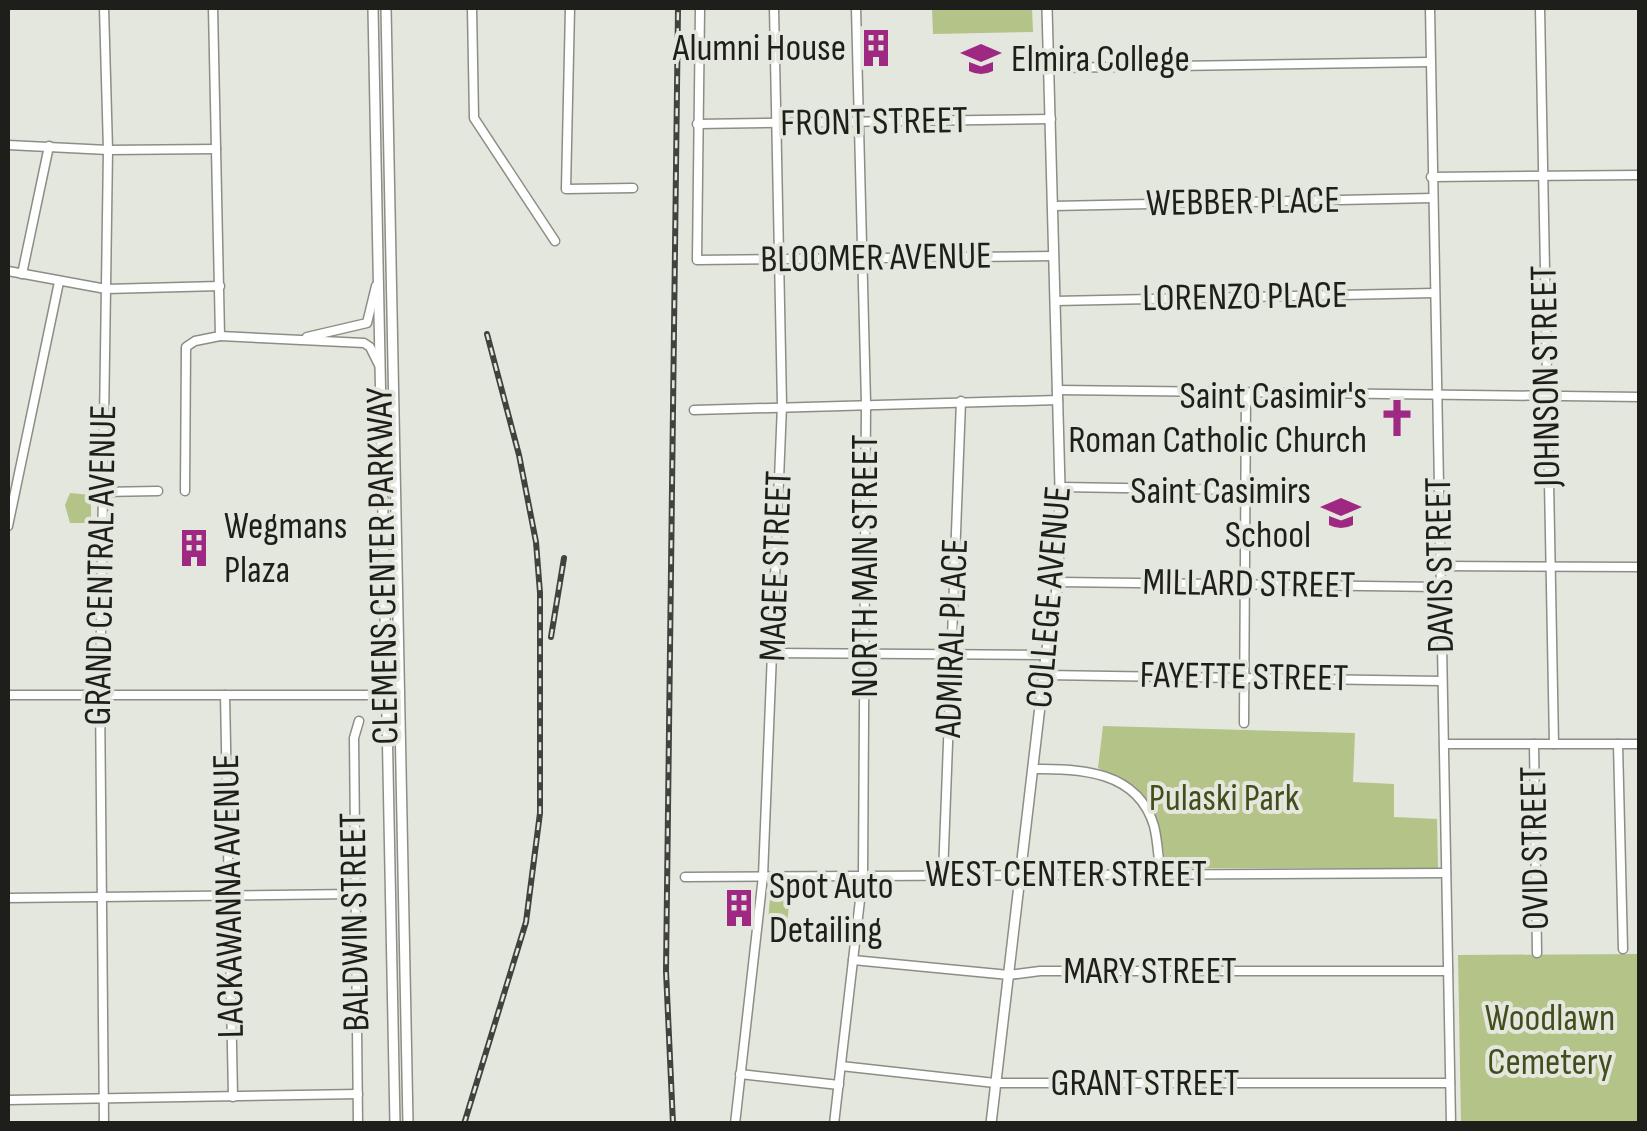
<svg xmlns="http://www.w3.org/2000/svg" width="1647" height="1131" viewBox="0 0 1647 1131" font-family="'Sofia Sans Condensed',sans-serif">
<rect width="100%" height="100%" fill="#e4e7de"/>
<g fill="#b4c387">
<path d="M932,8H1032L1033,32L933,34Z"/>
<path d="M70,493L91,495V523H70L65,505Z"/>
<path d="M1103,726L1355,733L1353,782L1394,784V817L1437,819L1438,868H1166L1159,825L1135,786L1098,768Z"/>
<path d="M771,885L791,887L787,924L768,922Z"/>
<path d="M1639,954V1123H1461L1458,955Z"/>
</g>
<g fill="none" stroke-linecap="round" stroke-linejoin="round">
<g stroke="#8b8e85" stroke-width="11">
<g id="minor">
<path d="M472,8L474,118L555,241"/>
<path d="M570,8L566,189L633,188"/>
<path d="M700,8L697,260L1054,256"/>
<path d="M1430,8L1451,1124"/>
<path d="M1540,8L1554,744"/>
<path d="M1050,68L1430,62"/>
<path d="M697,124L1051,119"/>
<path d="M8,145L108,150L216,149"/>
<path d="M1431,177L1640,175"/>
<path d="M1053,206L1433,198"/>
<path d="M8,271L106,289L220,286"/>
<path d="M22,274L49,146"/>
<path d="M1055,301L1434,293"/>
<path d="M220,336L364,343L370,347L379,365"/>
<path d="M307,337L367,323L376,286"/>
<path d="M1057,390L1640,397"/>
<path d="M694,410L1058,400"/>
<path d="M1060,487L1246,490"/>
<path d="M185,491L186,347L195,341L220,336L213,8"/>
<path d="M101,492L158,491"/>
<path d="M8,526L59,282"/>
<path d="M1440,566L1640,567"/>
<path d="M1058,582L1440,587"/>
<path d="M772,653L1046,655"/>
<path d="M1045,675L1442,681"/>
<path d="M8,695H399"/>
<path d="M225,695L233,1097"/>
<path d="M1244,723L1246,392"/>
<path d="M1444,744H1640"/>
<path d="M1534,744L1537,953"/>
<path d="M1618,744L1623,949"/>
<path d="M1033,769C1080,768 1138,771 1154,826C1158,841 1158,859 1161,874"/>
<path d="M943,875L961,401"/>
<path d="M685,877L1446,873"/>
<path d="M8,898L354,894"/>
<path d="M853,960L1009,975L1040,971H1448"/>
<path d="M841,1066L995,1083H1450"/>
<path d="M740,1074L839,1085"/>
<path d="M8,1100L358,1094"/>
<path d="M104,1124L100,695L108,150L104,8"/>
<path d="M358,1124L354,738L359,721"/>
<path d="M735,1124L763,876L782,405L774,8"/>
<path d="M834,1124L863,874L866,403L856,8"/>
</g>
</g>
<g stroke="#8b8e85" stroke-width="12">
<g id="major">
<path d="M373,8L395,1124"/>
<path d="M386,8L408,1124"/>
<path d="M991,1124L1046,655L1058,582L1060,487L1047,8"/>
</g>
</g>
<use href="#minor" stroke="#fff" stroke-width="8"/>
<use href="#major" stroke="#fff" stroke-width="9"/>
<g stroke="#41413d" stroke-width="6">
<g id="rail">
<path d="M551,637L564,558"/>
<path d="M464,1124L526,922L540,813V593L536,542L519,455L487,334"/>
<path d="M673,1124L666,971L678,8"/>
</g>
</g>
<use href="#rail" stroke="#e4e7de" stroke-width="2.5" stroke-dasharray="8" stroke-linecap="butt"/>
</g>
<defs>
<g id="building-bare" transform="scale(3)"><path d="M-4-6H4V6H1V3H-1V6H-4ZM-2.5-4.3h1.7v1.8h-1.7ZM.8-4.3h1.7v1.8H.8ZM-2.5-1h1.7V.8h-1.7ZM.8-1h1.7V.8H.8Z" fill="#9f2882" stroke="#e4e7de" stroke-width="2.5" paint-order="stroke"/></g>
<g id="university-bare" transform="scale(3)"><path d="M0-5L7-2L0 1L-7-2ZM-4 1L0 2.5L4 1V4Q0 6-4 4Z" fill="#9f2882" stroke="#e4e7de" stroke-width="2.5" paint-order="stroke"/></g>
<g id="church-bare" transform="scale(3)"><path d="M-1.2-6h2.4v3.5h3.3v2.4h-3.3V6h-2.4V-.1h-3.3v-2.4h3.3Z" fill="#9f2882" stroke="#e4e7de" stroke-width="2.5" paint-order="stroke"/></g>
<g id="school-bare" transform="scale(3)"><path d="M0-5L7-2L0 1L-7-2ZM-4 1L0 2.5L4 1V4Q0 6-4 4Z" fill="#9f2882" stroke="#e4e7de" stroke-width="2.5" paint-order="stroke"/></g>
</defs>
<g fill-rule="evenodd">
<use href="#building-bare" x="876" y="48"/>
<use href="#university-bare" x="981" y="59"/>
<use href="#church-bare" x="1397" y="418"/>
<use href="#school-bare" x="1341" y="513"/>
<use href="#building-bare" x="194" y="548"/>
<use href="#building-bare" x="739" y="908"/>
</g>
<g text-anchor="middle" dominant-baseline="central" stroke-width="8" stroke-linejoin="round" paint-order="stroke">
<g font-size="38" fill="#1e1e1b" stroke="#e4e7de" text-anchor="end">
<text x="846" y="48">Alumni House</text>
<text x="1011" y="59" text-anchor="start">Elmira College</text>
<text x="1367" y="396">Saint Casimir's<tspan x="1367" dy="44">Roman Catholic Church</tspan></text>
<text x="1311" y="491">Saint Casimirs<tspan x="1311" dy="44">School</tspan></text>
<text x="224" y="526" text-anchor="start">Wegmans<tspan x="224" dy="44">Plaza</tspan></text>
<text x="769" y="886" text-anchor="start">Spot Auto<tspan x="769" dy="44">Detailing</tspan></text>
</g>
<g font-size="38" fill="#1e1e1b" stroke="#e4e7de">
<text transform="translate(874 122) rotate(-1)">FRONT STREET</text>
<text transform="translate(1243 202) rotate(-1)">WEBBER PLACE</text>
<text transform="translate(876 258) rotate(-1)">BLOOMER AVENUE</text>
<text transform="translate(1245 297) rotate(-1)">LORENZO PLACE</text>
<text transform="translate(1546 376) rotate(-91)">JOHNSON STREET</text>
<text transform="translate(101 565) rotate(-89)">GRAND CENTRAL AVENUE</text>
<text transform="translate(1440 565) rotate(-91)">DAVIS STREET</text>
<text transform="translate(383 566) rotate(-91)">CLEMENS CENTER PARKWAY</text>
<text transform="translate(776 566) rotate(-88)">MAGEE STREET</text>
<text transform="translate(865 566) rotate(-90)">NORTH MAIN STREET</text>
<text transform="translate(1249 584) rotate(1)">MILLARD STREET</text>
<text transform="translate(1049 597) rotate(-85)">COLLEGE AVENUE</text>
<text transform="translate(952 638) rotate(-88)">ADMIRAL PLACE</text>
<text transform="translate(1244 677) rotate(1)">FAYETTE STREET</text>
<text transform="translate(1535 848) rotate(-91)">OVID STREET</text>
<text x="1066" y="874">WEST CENTER STREET</text>
<text transform="translate(229 896) rotate(-91)">LACKAWANNA AVENUE</text>
<text transform="translate(355 922) rotate(-91)">BALDWIN STREET</text>
<text x="1150" y="971">MARY STREET</text>
<text x="1145" y="1083">GRANT STREET</text>
</g>
<g font-size="38" fill="#444e1c" stroke="#e4e7de">
<text x="1224" y="798">Pulaski Park</text>
<text x="1550" y="1018">Woodlawn<tspan x="1550" dy="44">Cemetery</tspan></text>
</g>
</g>
<rect width="1647" height="1131" fill="none" stroke="#1e1e1b" stroke-width="20"/>
</svg>
